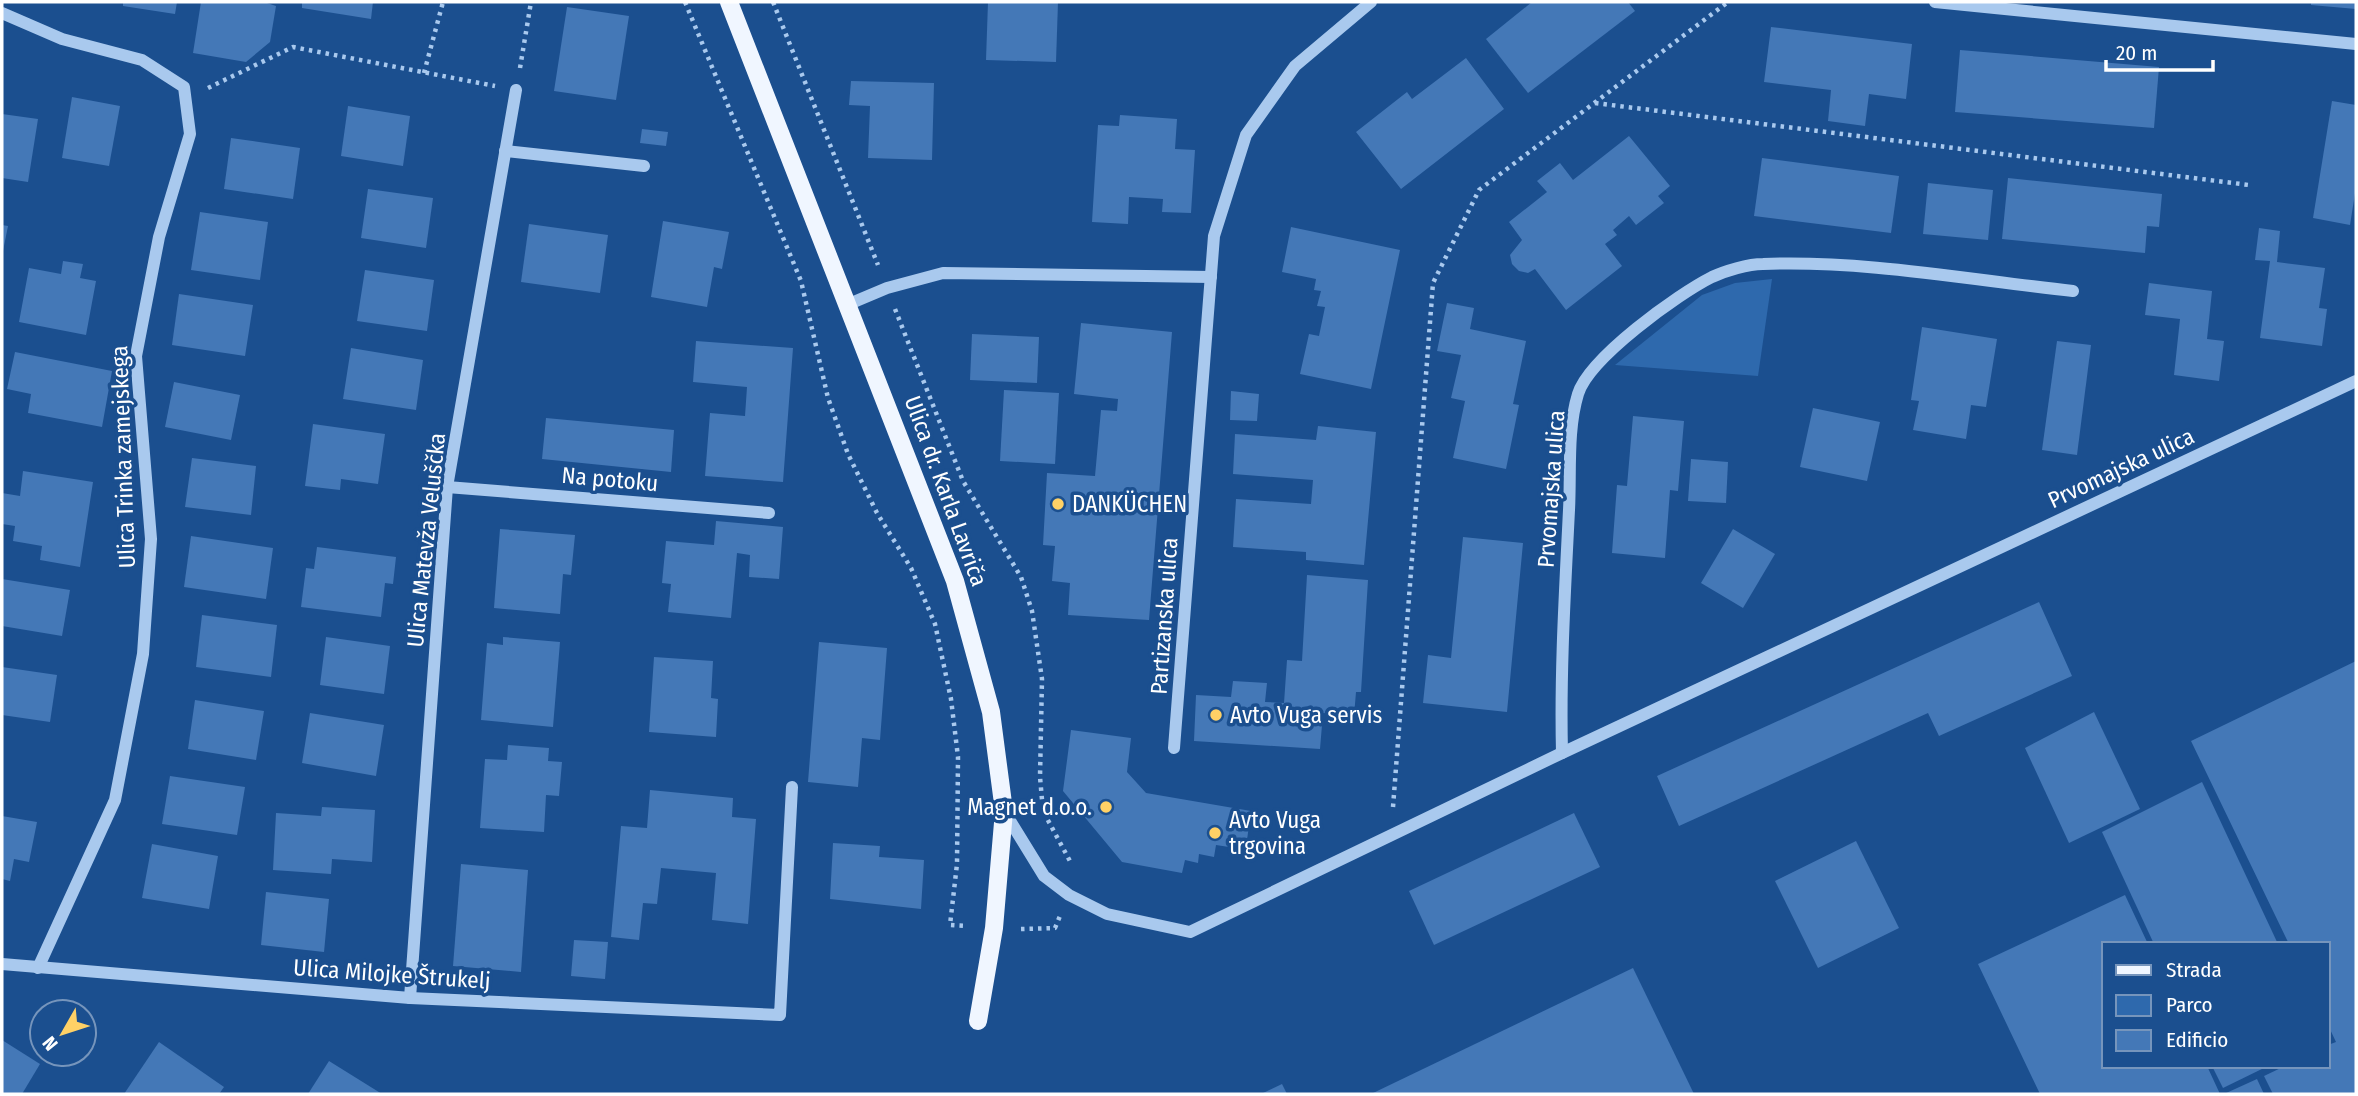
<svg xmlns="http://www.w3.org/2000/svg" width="2358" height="1096" viewBox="0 0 2358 1096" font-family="'Fira Sans Condensed',sans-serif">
<rect width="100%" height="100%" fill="#1b4f8f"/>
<path fill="#2e69ad" d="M1772,279L1758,376L1615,365L1702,295L1735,283Z"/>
<g fill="#4478b7">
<path d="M123,2H177L175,14L123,6Z"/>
<path d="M201,2H264L276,6L270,42L246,62L193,53Z"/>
<path d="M302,2H373L371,19L302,8Z"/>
<path d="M988,2H1058L1056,62L986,60Z"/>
<path d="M1532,2H1628L1635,11L1528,93L1486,39Z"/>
<path d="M2311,2H2356V9L2311,5Z"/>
<path d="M567,7L629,16L616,100L554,91Z"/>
<path d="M1771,27L1912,44L1906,99L1869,94L1865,126L1828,121L1831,90L1764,82Z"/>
<path d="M1960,50L2159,67L2154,128L1955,112Z"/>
<path d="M1466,58L1504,109L1401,189L1356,132L1407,92L1412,99Z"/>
<path d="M851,81L934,83L932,160L868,158L870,106L849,105Z"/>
<path d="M72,97L120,106L109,166L62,158Z"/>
<path d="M2332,101L2356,105V187L2350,225L2313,218Z"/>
<path d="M348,106L410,116L403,166L341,156Z"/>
<path d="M2,114L38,119L28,182L2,178Z"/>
<path d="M1120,115L1177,119L1175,149L1195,150L1191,213L1162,212L1163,199L1129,197L1128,224L1092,222L1098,125L1119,126Z"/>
<path d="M642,129L668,132L666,146L640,143Z"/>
<path d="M1629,136L1670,186L1658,196L1664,203L1636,225L1629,216L1613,230L1617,235L1605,244L1622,266L1566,310L1535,269L1528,273L1519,271L1512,264L1510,255L1522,240L1509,222L1547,192L1537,181L1560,163L1573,180Z"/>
<path d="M231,138L300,148L293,199L224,189Z"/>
<path d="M1762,158L1899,176L1891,233L1754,216Z"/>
<path d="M2008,178L2162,194L2159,227L2147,226L2145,253L2002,239Z"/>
<path d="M1928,183L1993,190L1988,240L1923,234Z"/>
<path d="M368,189L433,198L426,248L361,238Z"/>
<path d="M200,212L268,222L260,280L191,270Z"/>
<path d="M663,221L729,232L722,269L714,267L707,307L651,297Z"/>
<path d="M529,224L608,235L600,293L521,282Z"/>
<path d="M2,225L8,226L3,251H2Z"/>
<path d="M1291,227L1400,250L1371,389L1300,374L1309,334L1319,336L1325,307L1317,306L1321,291L1314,290L1316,279L1282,272Z"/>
<path d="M2259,228L2280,231L2277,262L2325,268L2319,308L2327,309L2322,346L2260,338L2270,261L2255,260Z"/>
<path d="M63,261L83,264L80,278L96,281L86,335L19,322L29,268L61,274Z"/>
<path d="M365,270L434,280L427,331L357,321Z"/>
<path d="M2149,283L2212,291L2207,339L2224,341L2219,381L2174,375L2180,319L2145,315Z"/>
<path d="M179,294L253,305L245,356L172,345Z"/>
<path d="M1447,303L1474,308L1470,329L1526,341L1513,404L1519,405L1506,469L1453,458L1465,401L1451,398L1461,355L1437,351Z"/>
<path d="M1081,323L1172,332L1149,620L1068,615L1070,583L1052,581L1055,546L1043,545L1047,473L1095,476L1101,410L1117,411L1118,399L1074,394Z"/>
<path d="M1922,327L1997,339L1986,407L1971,405L1966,439L1913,430L1919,401L1911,400Z"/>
<path d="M972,334L1039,337L1037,383L970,380Z"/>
<path d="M696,341L793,348L783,482L705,476L710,413L745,416L747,387L693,382Z"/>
<path d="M2057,341L2091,345L2077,455L2042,450Z"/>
<path d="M351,348L423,360L416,410L343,399Z"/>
<path d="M15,352L112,371L102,427L28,413L31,394L7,389Z"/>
<path d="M174,382L240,395L231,440L165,427Z"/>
<path d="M1004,390L1059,393L1055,464L1000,461Z"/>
<path d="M1231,391L1259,394L1257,421L1230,420Z"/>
<path d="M1813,408L1880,422L1867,481L1800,467Z"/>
<path d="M1633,416L1684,421L1678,491L1670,490L1665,558L1612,553L1617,485L1627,486Z"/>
<path d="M546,418L674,430L671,472L542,459Z"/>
<path d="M313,424L385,434L378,484L341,479L340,490L305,486Z"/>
<path d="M1318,426L1376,432L1364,565L1306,560V552L1233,547L1236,499L1311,504L1313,480L1233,474L1235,434L1316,440Z"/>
<path d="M192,458L256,466L251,515L185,507Z"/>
<path d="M1691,459L1728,462L1726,503L1688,501Z"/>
<path d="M23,471L93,482L80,567L40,560L42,546L13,541L15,526L2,524V493L20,496Z"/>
<path d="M716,521L783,527L779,579L749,577L750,555L737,553L731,618L668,612L671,584L662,583L666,541L714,545Z"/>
<path d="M500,529L575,535L571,575L563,574L560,614L494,608Z"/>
<path d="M1733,529L1775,554L1743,608L1701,583Z"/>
<path d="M191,536L273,548L266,599L184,587Z"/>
<path d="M1463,537L1523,543L1507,712L1423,703L1428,655L1451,658Z"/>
<path d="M317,547L396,557L393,584L385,583L381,617L301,607L306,568L314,569Z"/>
<path d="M1307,575L1368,580L1361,692H1356L1354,716L1323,713L1320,749L1194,741L1196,695L1231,697L1233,681L1267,683L1265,702L1284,703L1287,660L1302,661Z"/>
<path d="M2,579L70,590L62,636L2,626Z"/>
<path d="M2039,602L2072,676L1939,736L1928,713L1679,826L1657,776Z"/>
<path d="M202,615L277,625L271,677L196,667Z"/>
<path d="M326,637L390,646L384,694L320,685Z"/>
<path d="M503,637L560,642L553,727L481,720L487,643L503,645Z"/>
<path d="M819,642L887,648L880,740L862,738L858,787L808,782Z"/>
<path d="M654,657L713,661L711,698L718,699L716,737L649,732Z"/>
<path d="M2356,661V1094H2273L2264,1076L2285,1066H2328V1045L2336,1042L2328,1025V944H2289L2191,741Z"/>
<path d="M2,667L57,675L50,722L2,715Z"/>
<path d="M195,700L264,711L256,760L188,749Z"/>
<path d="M2094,712L2140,809L2069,843L2025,748Z"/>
<path d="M310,713L384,725L376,776L302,763Z"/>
<path d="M1071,730L1131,738L1127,772L1146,793L1251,811L1247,840L1230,837L1229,847L1216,845L1214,857L1199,854L1198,863L1185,860L1182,873L1122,862L1063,791Z"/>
<path d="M508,745L549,748L548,761L562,762L559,796L546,795L544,832L480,828L485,759L507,760Z"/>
<path d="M170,776L245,787L237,835L162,824Z"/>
<path d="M2202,782L2278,944H2154L2102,832Z"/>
<path d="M650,790L733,798L732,817L756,819L748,924L712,920L716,873L661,868L657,904L643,903L639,940L611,937L621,826L647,828Z"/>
<path d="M322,807L375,810L372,862L332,859L331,874L273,870L276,813L321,816Z"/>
<path d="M1574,813L1600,867L1434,945L1409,891Z"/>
<path d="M2,816L37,822L29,862L14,859L10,881L2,879Z"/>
<path d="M1856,841L1899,928L1818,968L1775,881Z"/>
<path d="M833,843L880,846L879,857L924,860L921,909L830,899Z"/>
<path d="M152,844L218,856L209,909L142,898Z"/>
<path d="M461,864L528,870L521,972L453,966Z"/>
<path d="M266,892L329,899L324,952L261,945Z"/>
<path d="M2125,895L2148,944H2104V1066H2207L2220,1094H2040L1978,964Z"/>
<path d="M574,940L608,942L605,979L571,976Z"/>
<path d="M1633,968L1694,1094H1371Z"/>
<path d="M2,1040L40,1064L22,1094H2Z"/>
<path d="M159,1042L224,1087L219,1094H124Z"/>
<path d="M329,1061L382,1094H308Z"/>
<path d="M2212,1066H2268L2223,1088Z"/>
<path d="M2257,1079L2264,1094H2224Z"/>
<path d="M1282,1084L1287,1094H1261Z"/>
</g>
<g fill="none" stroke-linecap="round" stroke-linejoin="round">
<g stroke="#a9c9ee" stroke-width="4.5" stroke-dasharray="3.5 5" stroke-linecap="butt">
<path d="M685,2L801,281L828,398L848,454L877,513L911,568L935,624L951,699L958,757L957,864L950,925L967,926"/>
<path d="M773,2L878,265"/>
<path d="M520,68L531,2"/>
<path d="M424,73L443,2"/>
<path d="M208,88L293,47L495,86"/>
<path d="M1595,103L2249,185"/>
<path d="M895,309L963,481L1021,577L1032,611L1042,679L1040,777L1043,811L1071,863"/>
<path d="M1393,807L1433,283L1479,190L1728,2"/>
<path d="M1021,929L1055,928L1060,916"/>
</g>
<g stroke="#a9c9ee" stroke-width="12">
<path d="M1935,2L2356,44"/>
<path d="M2,13L62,39L142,60L184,87L190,134L159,237L136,356L151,539L143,654L115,800L38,968"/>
<path d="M505,151L644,166"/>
<path d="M849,304L887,288L943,273L1211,277"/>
<path d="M447,487L769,513"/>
<path d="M1174,748L1214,236L1246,135L1295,66L1371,2"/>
<path d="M1562,753C1560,672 1565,591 1569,510C1571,473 1567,430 1578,394C1589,358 1678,294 1712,277C1725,271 1748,264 1763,264C1865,260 1971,280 2073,291"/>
<path d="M1004,811L1044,876L1069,895L1107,914L1190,932L1562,753L2356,381"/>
<path d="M2,964L410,998L780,1015L792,787"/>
<path d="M410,998L447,487L516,90"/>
</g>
<path stroke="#f0f6ff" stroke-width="18" d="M729,2L955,581L991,712L1004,811L994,928L978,1021"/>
</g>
<g fill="#ffd166" stroke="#1b4f8f" stroke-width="2.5">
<circle cx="1058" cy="504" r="7"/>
<circle cx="1216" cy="715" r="7"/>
<circle cx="1106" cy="807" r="7"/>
<circle cx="1215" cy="833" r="7"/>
</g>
<g text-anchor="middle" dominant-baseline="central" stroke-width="7" stroke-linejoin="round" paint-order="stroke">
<g font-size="23" fill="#fff" stroke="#1b4f8f">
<text transform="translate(123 457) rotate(-92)">Ulica Trinka zamejskega</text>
<text transform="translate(2121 468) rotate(-25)">Prvomajska ulica</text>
<text transform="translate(610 479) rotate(5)">Na potoku</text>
<text transform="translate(1551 489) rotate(-86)">Prvomajska ulica</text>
<text transform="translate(946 491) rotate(70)">Ulica dr. Karla Lavriča</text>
<text transform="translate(426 540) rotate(-84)">Ulica Matevža Veluščka</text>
<text transform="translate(1164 616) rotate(-86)">Partizanska ulica</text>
<text transform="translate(392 974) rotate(4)">Ulica Milojke Štrukelj</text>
</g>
<g font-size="23" fill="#fff" stroke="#1b4f8f" text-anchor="start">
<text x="1072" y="504">DANKÜCHEN</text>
<text x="1230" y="715">Avto Vuga servis</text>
<text x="1092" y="807" text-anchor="end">Magnet d.o.o.</text>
<text x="1229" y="820">Avto Vuga<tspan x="1229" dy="26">trgovina</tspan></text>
</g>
</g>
<rect width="2358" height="1096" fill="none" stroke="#ffffff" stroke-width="7"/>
<rect x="2102" y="942" width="228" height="126" fill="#1b4f8f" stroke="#7695bc" stroke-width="2"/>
<rect x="2116" y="965" width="35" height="10" fill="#f0f6ff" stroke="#7695bc" stroke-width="2"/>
<text x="2166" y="977" font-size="21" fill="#ffffff">Strada</text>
<rect x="2116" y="995" width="35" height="21" fill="#2e69ad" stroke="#7695bc" stroke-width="2"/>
<text x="2166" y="1012" font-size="21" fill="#ffffff">Parco</text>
<rect x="2116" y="1030" width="35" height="21" fill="#4478b7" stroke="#7695bc" stroke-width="2"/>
<text x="2166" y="1047" font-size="21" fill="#ffffff">Edificio</text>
<g transform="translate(63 1033) rotate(231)"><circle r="33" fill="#1b4f8f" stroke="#7695bc" stroke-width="2"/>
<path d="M0-5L12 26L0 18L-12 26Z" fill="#ffd166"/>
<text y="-10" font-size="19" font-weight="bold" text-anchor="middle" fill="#ffffff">N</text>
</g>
<path d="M2106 60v10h107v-10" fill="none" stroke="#ffffff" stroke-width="3.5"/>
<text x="2116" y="60" font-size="21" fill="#ffffff" stroke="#1b4f8f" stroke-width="5" paint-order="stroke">20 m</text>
</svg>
